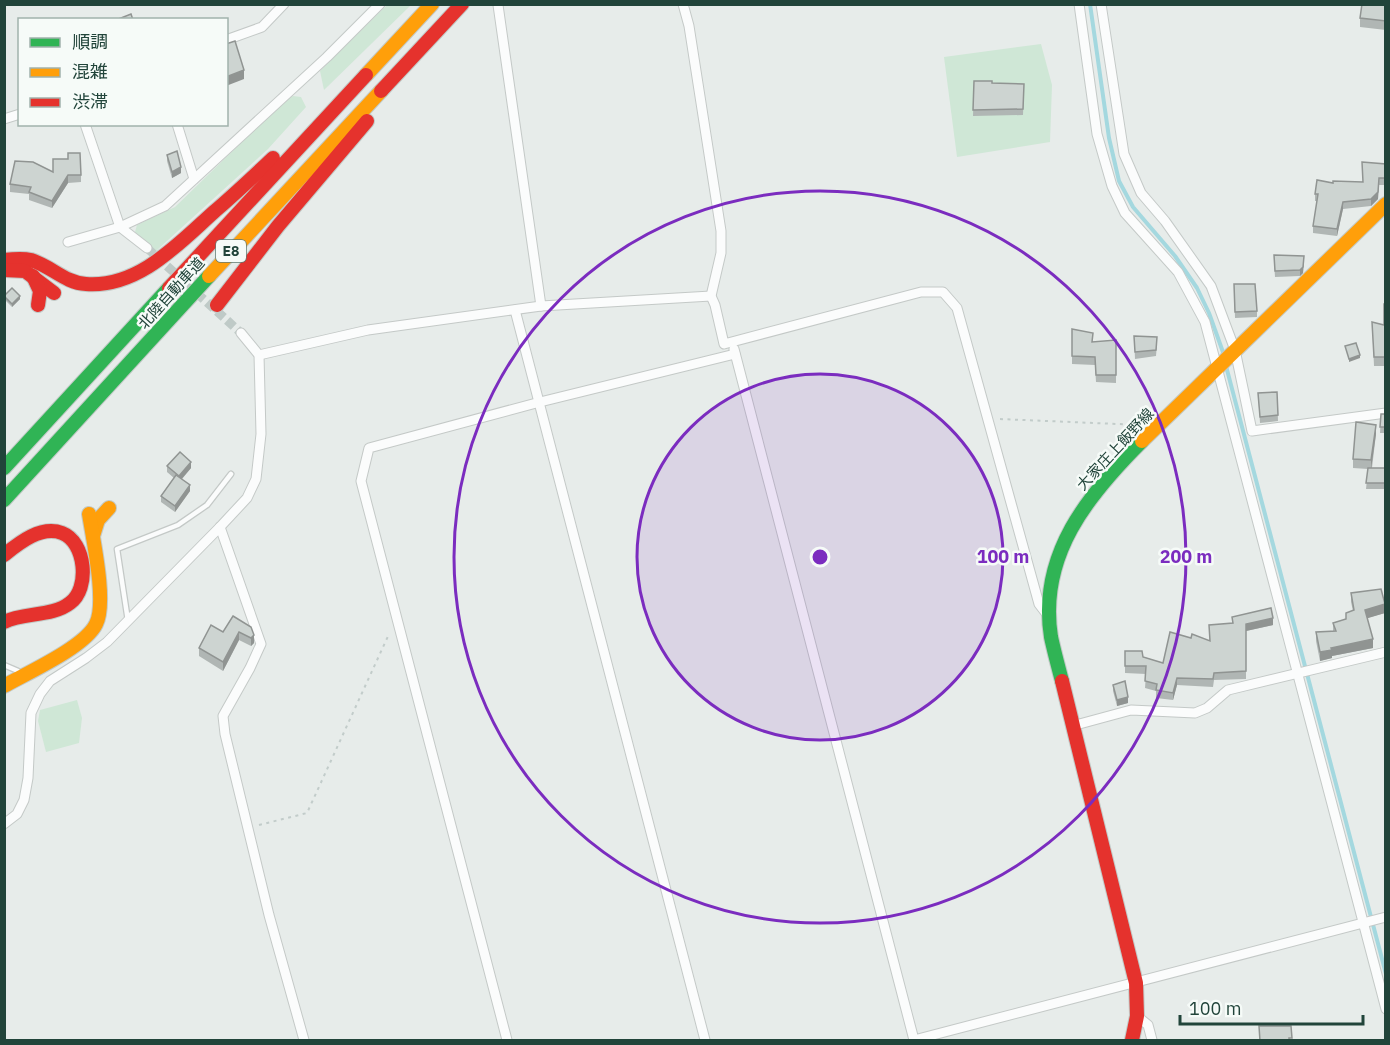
<svg xmlns="http://www.w3.org/2000/svg" width="1390" height="1045" viewBox="0 0 1390 1045" font-family="'IBM Plex Sans','Noto Sans JP',sans-serif">
<rect width="100%" height="100%" fill="#e7ecea"/>
<g fill="#cfe7d6">
<path d="M387,5H411L324,90L320,71Z"/>
<path d="M1041,44L1052,85L1050,142L957,157L944,57Z"/>
<path d="M293,96L301,97L306,107L268,149L156,251L135,232L137,225L175,207L283,102Z"/>
<path d="M77,700L82,718L79,743L46,752L38,721L40,710Z"/>
</g>
<g fill="none" stroke-linecap="round" stroke-linejoin="round">
<g stroke="#a4d8df" stroke-width="4">
<path d="M1090,4L1109,138L1119,181L1133,207L1175,256L1197,288L1209,313L1224,355"/>
<path d="M1226,366L1386,974"/>
</g>
<path stroke="#bfcac7" stroke-width="9" stroke-dasharray="9 4.5" stroke-linecap="butt" d="M147,248L241,333"/>
<g stroke="#c4c9c7" stroke-width="7">
<g id="lane">
<path d="M128,621L117,549L178,525L207,505L231,474"/>
<path d="M4,665L18,671"/>
</g>
</g>
<g stroke="#c4c9c7" stroke-width="11">
<g id="street">
<path d="M683,4L689,26L721,231V253L711,296L715,305L724,344L921,292H943L957,308L1039,604L1049,617"/>
<path d="M1079,4L1097,134L1112,186L1125,213L1178,272L1205,322L1386,1009"/>
<path d="M1101,4L1124,154L1141,193L1165,221L1211,286L1235,350L1252,431L1386,413"/>
<path d="M498,5L541,306"/>
<path d="M226,40L262,27L284,4"/>
<path d="M4,119L20,114"/>
<path d="M85,124L120,227L147,248"/>
<path d="M177,124L194,179"/>
<path d="M68,242L120,227L165,206L327,57L380,4"/>
<path d="M515,310L705,1040"/>
<path d="M734,349L914,1040"/>
<path d="M259,355L368,330L541,306L711,296"/>
<path d="M220,527L261,644L250,668L223,716L225,734L269,915L304,1040"/>
<path d="M1072,726L1131,710L1195,713L1207,708L1228,690L1386,652"/>
<path d="M4,824L17,814L24,800L28,778L31,713L40,694L50,681L86,658L107,642L220,527L247,498L256,479L261,434L259,355L241,333"/>
<path d="M1137,1016L1148,1025L1152,1040"/>
<path d="M507,1040L361,481L369,448L540,402L735,354"/>
<path d="M914,1040L1386,917"/>
</g>
</g>
<g stroke="#c2cac7" stroke-width="16">
<g id="fast">
<path d="M4,468L169,288"/>
<path d="M4,500L209,276"/>
<path d="M1062,681C1058,666 1054,651 1051,637C1038,555 1088,495 1142,441"/>
</g>
</g>
<g stroke="#c2cac7" stroke-width="16">
<g id="slow">
<path d="M366,75L432,4"/>
<path d="M209,276L381,91"/>
<path d="M1142,441L1386,204"/>
<path d="M93,536L98,520L109,508"/>
<path d="M4,686C27,673 85,647 96,624C107,603 93,539 89,514"/>
</g>
</g>
<g stroke="#c2cac7" stroke-width="16">
<g id="jam">
<path d="M381,91L462,4"/>
<path d="M4,260C13,259 22,258 31,260C51,266 65,283 86,284C139,288 179,243 215,211C235,194 254,176 273,158"/>
<path d="M4,270L25,271L54,293"/>
<path d="M33,276L40,291L38,305"/>
<path d="M169,288L366,75"/>
<path d="M217,305L278,226L367,121"/>
<path d="M4,555C19,543 41,525 62,533C86,542 90,589 70,603C52,617 24,612 4,622"/>
<path d="M1062,681L1136,983L1137,1016L1132,1040"/>
</g>
</g>
<g stroke="#c2ccca" stroke-width="2" stroke-dasharray="3 4.5" stroke-linecap="butt">
<path d="M1000,419L1141,425"/>
<path d="M259,825L307,813L389,634"/>
</g>
<use href="#lane" stroke="#fbfcfc" stroke-width="4.5"/>
<use href="#street" stroke="#fbfcfc" stroke-width="9"/>
<use href="#fast" stroke="#30b455" stroke-width="14"/>
<use href="#slow" stroke="#ff9f0a" stroke-width="14"/>
<use href="#jam" stroke="#e5322d" stroke-width="14"/>
</g>
<g fill="#b0b6b4">
<path d="M1386,4V30L1360,27V18Z"/>
<path d="M974,81L992,83L1024,84L1023,115L973,116Z"/>
<path d="M167,155L181,173L172,178L167,161Z"/>
<path d="M1386,164V185H1379L1378,199L1371,206L1343,209L1337,236L1313,233V226L1317,201H1315V194L1333,183L1362,182Z"/>
<path d="M53,172L81,175V182L68,183L52,208L29,200V194L10,192V184Z"/>
<path d="M1274,261L1304,262L1303,273L1300,276L1275,277Z"/>
<path d="M1234,284L1257,311V317L1235,318Z"/>
<path d="M4,296L20,299L12,307L4,299Z"/>
<path d="M1386,304V366H1374L1372,322L1384,325Z"/>
<path d="M1072,329L1093,342L1116,340V383L1096,382L1095,365L1072,364Z"/>
<path d="M1134,336L1157,343L1156,356L1135,359Z"/>
<path d="M1277,392L1278,421L1260,423L1258,393Z"/>
<path d="M1381,414H1386V433H1380Z"/>
<path d="M1376,434L1372,468H1386V489H1366L1368,469L1353,468V459Z"/>
<path d="M167,466L191,468L182,479L190,491L175,512L161,502V496L174,478L167,472Z"/>
<path d="M1351,593L1385,613L1367,618L1373,648L1332,656V658L1320,661L1316,641V632L1333,631V623L1346,619L1353,611L1351,602Z"/>
<path d="M233,616L254,635V643L251,646L239,640L223,671L199,656V648L223,632Z"/>
<path d="M1232,617L1273,625L1246,631V679L1214,680L1213,687L1177,685L1173,700L1156,698V691L1145,688L1146,674L1125,673V651L1163,663L1191,638L1209,641L1232,624Z"/>
<path d="M1113,685L1128,703L1117,706L1113,691Z"/>
</g>
<g fill="#909492">
<path d="M244,70V79L226,86V77Z"/>
<path d="M181,167V173L172,178V172Z"/>
<path d="M68,175V183L52,208V201Z"/>
<path d="M1379,178L1378,199L1371,206V199Z"/>
<path d="M1343,202V209L1337,236V229Z"/>
<path d="M1304,256L1303,273L1300,276V270Z"/>
<path d="M20,296V299L12,307V304Z"/>
<path d="M1360,355V358L1349,362V359Z"/>
<path d="M1376,425V434L1371,469V460Z"/>
<path d="M191,462V468L179,482V476Z"/>
<path d="M190,485V491L175,512V506Z"/>
<path d="M1385,604V613L1365,619V610Z"/>
<path d="M1273,618V625L1246,631V624Z"/>
<path d="M239,632V640L223,671V662Z"/>
<path d="M254,635V643L251,646V638Z"/>
<path d="M1373,639V648L1332,656V658L1320,661V652L1331,648Z"/>
<path d="M1177,678V685L1173,700V693Z"/>
<path d="M1128,697V703L1117,706V700Z"/>
</g>
<g fill="#cdd4d1" stroke="#909492" stroke-width="1.5">
<path d="M1362,4H1386V21L1360,18Z"/>
<path d="M131,14L133,20H116Z"/>
<path d="M235,41L244,70L226,77V44Z"/>
<path d="M974,81H992V83L1024,84L1023,109L973,110Z"/>
<path d="M177,151L181,167L172,172L167,155Z"/>
<path d="M68,153H80L81,175H68L52,201L29,192L31,187L10,184L15,161L33,162L53,172V159H68Z"/>
<path d="M1362,162L1386,164V178H1379L1378,192L1371,199L1343,202L1337,229L1313,226L1318,194H1315L1317,180L1333,183V181L1363,182Z"/>
<path d="M1274,255L1304,256L1303,267L1300,270L1275,271Z"/>
<path d="M1234,284H1255L1257,311L1235,312Z"/>
<path d="M12,288L20,296L12,304L4,296Z"/>
<path d="M1384,304H1386V357H1374L1372,322L1384,325Z"/>
<path d="M1072,329L1093,333L1092,342L1116,340V375H1096L1095,357L1072,356Z"/>
<path d="M1134,336L1157,337L1156,350L1135,352Z"/>
<path d="M1356,343L1360,355L1349,359L1345,346Z"/>
<path d="M1277,392L1278,415L1260,417L1258,393Z"/>
<path d="M1381,414H1386V427H1380Z"/>
<path d="M1356,422L1376,425L1371,460L1353,459Z"/>
<path d="M180,452L191,462L179,476L167,466Z"/>
<path d="M1368,468H1386V483H1366Z"/>
<path d="M176,475L190,485L175,506L161,496Z"/>
<path d="M1381,589L1385,604L1365,610L1373,639L1331,648L1332,650L1320,652L1316,632L1336,631L1333,623L1346,619V613L1354,610L1351,593Z"/>
<path d="M1271,608L1273,618L1246,624V671L1214,673L1213,679L1177,678L1173,693L1156,690L1157,684L1145,681L1146,666H1125V651H1142L1143,657L1163,663L1170,632L1191,638L1192,634L1210,641L1209,625L1233,623L1232,617Z"/>
<path d="M233,616L251,627L254,635L251,638L239,632L223,662L199,648L211,625L223,632Z"/>
<path d="M1125,681L1128,697L1117,700L1113,685Z"/>
<path d="M1259,1026H1291L1292,1038H1289V1041H1260Z"/>
</g>
<circle cx="820" cy="557" r="183" fill="#7b2cbf" fill-opacity=".12"/>
<g fill="none" stroke="#7b2cbf" stroke-width="3">
<circle cx="820" cy="557" r="183"/>
<circle cx="820" cy="557" r="366"/>
</g>
<g text-anchor="middle" dominant-baseline="central" stroke-width="5" stroke-linejoin="round" paint-order="stroke">
<rect fill="#f6fbf8" stroke="#617b73" stroke-width="1.5" x="216" y="240" width="30" height="22" rx="4.5"/>
<g font-size="14" font-weight="bold" fill="#21443a">
<text x="231" y="251">E8</text>
</g>
<g font-size="15" fill="#21443a" stroke="#f6fbf8">
<text transform="translate(171 293) rotate(-48)">北陸自動車道</text>
<text transform="translate(1115 449) rotate(-47)">大家庄上飯野線</text>
</g>
</g>
<circle cx="820" cy="557" r="9" fill="#7b2cbf" stroke="#f6fbf8" stroke-width="3"/>
<g font-size="18" text-anchor="middle" font-weight="bold" fill="#7b2cbf" stroke="#f6fbf8" stroke-width="5" stroke-linejoin="round" paint-order="stroke">
<text x="1003" y="563">100 m</text>
<text x="1186" y="563">200 m</text>
</g>
<rect width="1390" height="1045" fill="none" stroke="#21443a" stroke-width="12"/>
<rect x="18" y="18" width="210" height="108" fill="#f6fbf8" stroke="#a1b2ac" stroke-width="1.5"/>
<rect x="30" y="38" width="30" height="9" fill="#30b455" stroke="#a1b2ac" stroke-width="1.5"/>
<text x="72" y="48" font-size="18" fill="#21443a">順調</text>
<rect x="30" y="68" width="30" height="9" fill="#ff9f0a" stroke="#a1b2ac" stroke-width="1.5"/>
<text x="72" y="78" font-size="18" fill="#21443a">混雑</text>
<rect x="30" y="98" width="30" height="9" fill="#e5322d" stroke="#a1b2ac" stroke-width="1.5"/>
<text x="72" y="108" font-size="18" fill="#21443a">渋滞</text>
<path d="M1180 1015v9h183v-9" fill="none" stroke="#21443a" stroke-width="3"/>
<text x="1189" y="1015" font-size="18" fill="#21443a" stroke="#f6fbf8" stroke-width="4.5" paint-order="stroke">100 m</text>
</svg>
